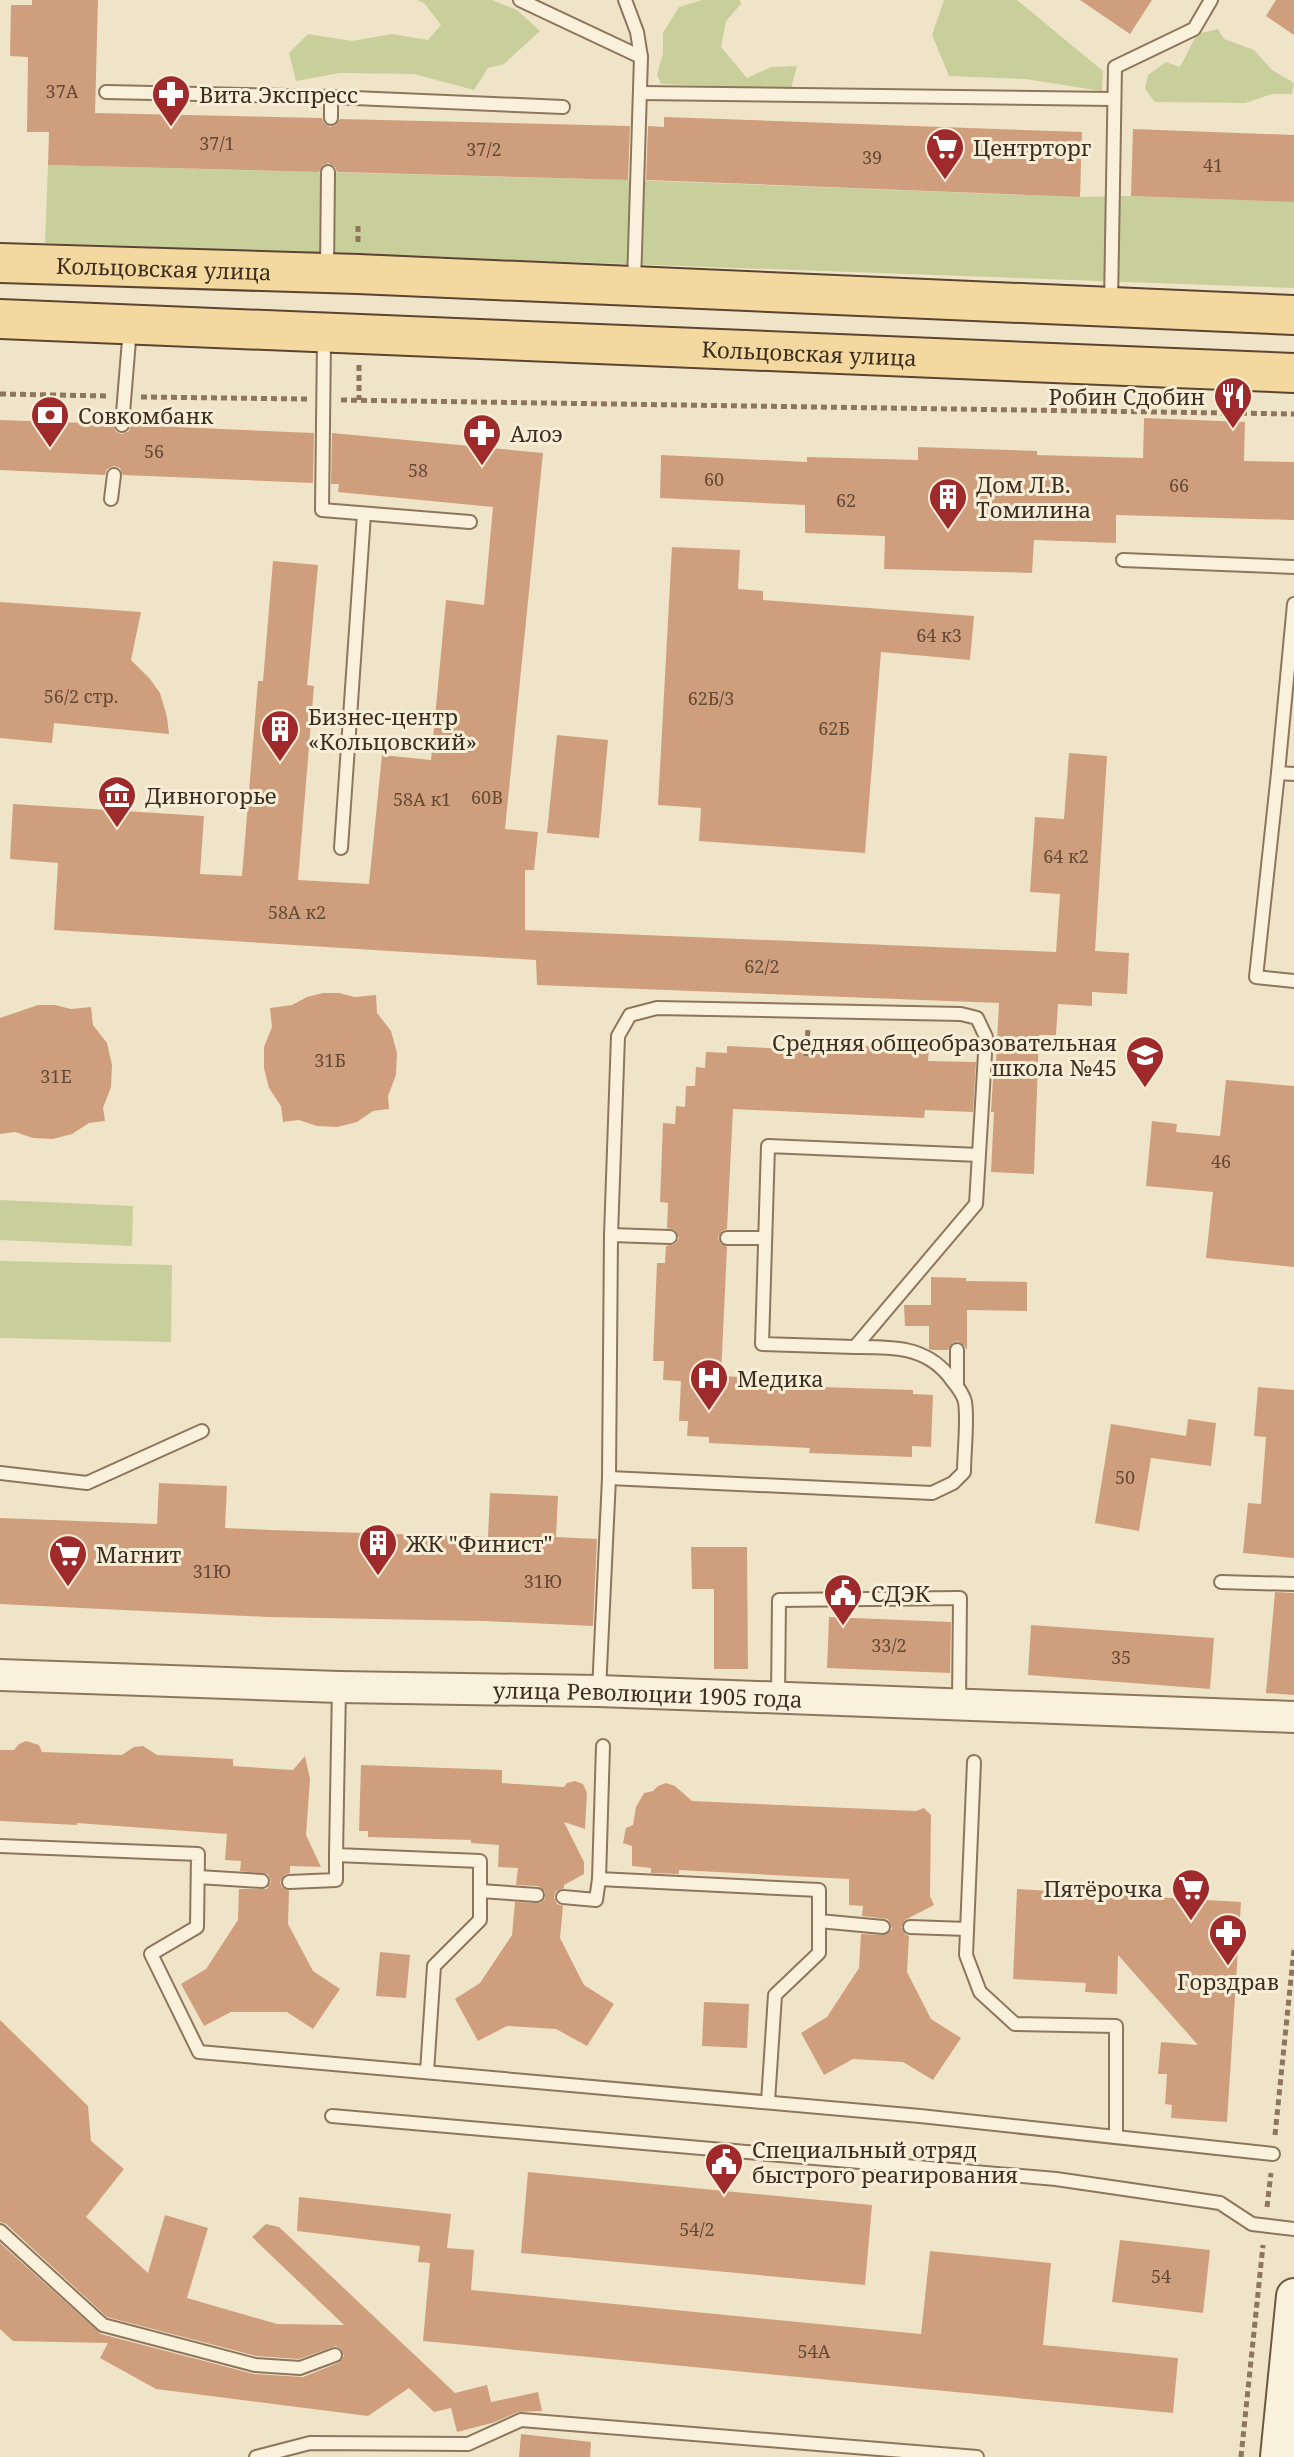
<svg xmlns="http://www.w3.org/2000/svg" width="1294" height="2457" viewBox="0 0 1294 2457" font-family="'Noto Serif',serif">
<rect width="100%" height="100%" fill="#f0e4c8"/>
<g fill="#c9cf9b">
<path d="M417,0H492L517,10L540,31L504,64L488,68L474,90L414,74L340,73L296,81L289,53L308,34L352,41L392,34L428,40L441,25L424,3Z"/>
<path d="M702,0H740L741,4L726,21L721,47L747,78L771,67L797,66L791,89L661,84L657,75L663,54V33L679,7Z"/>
<path d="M944,0H1017L1103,71L1102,91L1025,79L949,76L932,35Z"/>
<path d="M1218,29L1224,39L1254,50L1272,70L1294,83L1292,94H1272L1245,103L1155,102L1145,89L1148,75L1166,62L1180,67L1197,34Z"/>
<path d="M48,165L628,180L1080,197L1131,196L1294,202V288L45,243Z"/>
<path d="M0,1200L133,1206L132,1246L0,1240Z"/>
<path d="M0,1261L172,1265L171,1342L0,1338Z"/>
</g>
<g fill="#cf9f7d">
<path d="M32,0H98L95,113L322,118L324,123L330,127L336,125L340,119L630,126L628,180L337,172L335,167L329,163L323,165L319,172L48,165L49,132H27L28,57L10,56L11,5H32Z"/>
<path d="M1080,0H1152L1130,34Z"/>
<path d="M1276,0H1294V35L1266,16Z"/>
<path d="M664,117L1082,132L1080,197L646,180L648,126L664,127Z"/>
<path d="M1133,129L1294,135V202L1131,196Z"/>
<path d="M1144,418L1245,422L1244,461L1294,462V520L1116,515V543L1034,540L1032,573L884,569L885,536L805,533V505L660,498L661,455L807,462V457L918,460V447L1037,451V455L1143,458Z"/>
<path d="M0,420L113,424L116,432L122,434L129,431L131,425L314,433L313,483L123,475L120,468L114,466L107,469L105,475L0,470Z"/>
<path d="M332,433L543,453L505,829L538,832L534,870H525V930L1056,952L1060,894L1030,892L1035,817L1064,819L1069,753L1107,756L1095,951L1129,953L1127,994L1092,992V1006L1058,1004L1056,1035H1039L1034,1174L991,1172L994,1112H991L994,1062H996L999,1003L537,985L536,960L54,930L58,863L10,859L13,804L204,816L200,874L242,876L258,681H263L273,561L318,565L307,685L314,686L298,880L369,884L382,755L431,760L446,600L484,605L493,507L338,492L339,484H331Z"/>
<path d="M672,547L740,550L738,589L763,591V600L974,616L970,660L881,652L865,853L699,841L701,808L658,805Z"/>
<path d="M0,602L141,612L131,660L150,679L160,693L167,717L169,734L54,723L52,743L0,738Z"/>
<path d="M557,735L608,740L599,838L547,833Z"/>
<path d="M323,993H339L355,997L376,995L377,1013L391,1031L397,1053L396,1075L388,1096L389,1109L373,1111L357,1122L337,1127L317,1126L299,1120L283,1122L281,1106L269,1088L264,1068V1047L272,1027L270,1008L292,1005L307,997Z"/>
<path d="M38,1005H55L71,1009L91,1007L93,1025L107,1043L112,1065L111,1087L103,1108L105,1121L89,1123L72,1134L53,1139L33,1138L15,1132L0,1134V1018Z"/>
<path d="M828,1044L929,1049L928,1061L976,1062L973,1112L925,1110L924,1118L733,1109L727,1229L722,1231L718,1237L720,1243L727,1247L721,1376L760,1378V1385L913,1390V1394L933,1395L931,1447L912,1446V1457L809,1453L810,1448L709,1443V1437L687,1436L688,1421H679L681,1381L663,1380L664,1361H653L657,1263H665L666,1246L675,1244L679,1238L675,1230L667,1228L668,1203L660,1202L663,1123L675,1124L676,1106L685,1107L686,1086H695L696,1067L705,1068L706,1052L727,1053V1046L828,1051Z"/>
<path d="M1226,1080L1294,1086V1267L1206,1258L1213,1192L1146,1186L1152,1121L1177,1124L1176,1132L1220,1136Z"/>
<path d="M931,1277L966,1278V1281L1027,1282V1311L967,1310V1350L964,1345L958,1341L952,1343L948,1350H932L929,1349V1326H905L904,1305H931Z"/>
<path d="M1258,1387L1294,1390V1558L1243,1553L1248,1503L1261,1504L1266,1437L1254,1436Z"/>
<path d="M1188,1419L1216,1423L1211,1466L1151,1458L1139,1531L1095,1523L1111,1424L1186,1436Z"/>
<path d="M159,1483L227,1486L225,1528L271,1530L488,1537L490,1493L558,1496L556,1537L597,1539L593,1626L484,1621L268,1617L0,1604V1518L157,1524Z"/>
<path d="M691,1547H747L748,1669H714V1589H692Z"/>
<path d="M1275,1592L1294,1593V1695L1266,1693Z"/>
<path d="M829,1617L951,1622L950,1673L827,1668Z"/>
<path d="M1031,1625L1214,1638L1210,1689L1028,1675Z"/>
<path d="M26,1741L39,1745L42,1752L122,1755L134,1747L143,1746L157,1755L233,1759V1766L293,1770L305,1756L310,1779L306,1835L321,1867L290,1866V1873L284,1875L280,1882L282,1887L289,1891L288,1924L313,1971L340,1989L313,2029L287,2012H231L204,2026L181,1984L206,1969L238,1920L239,1889H267L271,1882L268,1874L240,1871L241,1861L225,1860L227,1834L77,1823V1825L0,1821V1750H14L19,1744Z"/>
<path d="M361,1765L502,1770V1783L564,1787L567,1783L575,1781L583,1784L587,1793L585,1829L564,1822L584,1862V1874L564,1885V1888L556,1891L554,1897L557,1904L563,1906L560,1938L584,1985L614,2004L587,2046L556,2029L507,2026L478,2041L455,1999L480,1983L512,1935L515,1902L540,1903L545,1899V1892L538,1886L516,1885L518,1868L498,1867L499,1845L471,1843V1840L368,1837V1831H359Z"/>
<path d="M666,1783L675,1786L692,1801L916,1811L924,1808L931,1815L930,1896L934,1905L905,1920L901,1927L905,1934L909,1936L907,1972L931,2019L961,2038L933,2080L903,2062L853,2059L824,2075L801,2033L827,2017L859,1968L861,1934L886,1935L892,1929L888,1919L862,1916L863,1906L849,1905V1879L679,1870V1874L651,1873V1868L632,1866V1846L623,1843L626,1828L633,1825L636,1807L644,1793L653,1791L658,1786Z"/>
<path d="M1017,1889L1241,1902L1227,2122L1171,2118L1172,2105L1165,2104L1167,2074H1158L1161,2042L1198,2045L1118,1955L1117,1994L1085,1992L1086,1983L1013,1979Z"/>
<path d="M380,1952L410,1955L406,1998L376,1996Z"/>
<path d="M704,2002L749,2004L747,2048L702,2046Z"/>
<path d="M0,2020L88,2106L91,2141L124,2169L86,2217L148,2273L165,2215L208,2228L187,2298L277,2324L344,2325L252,2237L266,2224L279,2227L455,2393L487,2385L491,2402L538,2392L542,2411L518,2412L492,2423L457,2432L451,2408L434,2412L409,2388L368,2416L156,2389L100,2358L108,2343L13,2341L0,2329V2243L101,2334L254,2374L303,2377L338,2363L344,2356L341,2349L336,2346L299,2359L256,2356L107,2317L6,2224L0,2222Z"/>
<path d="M528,2172L872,2205L865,2285L521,2253Z"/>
<path d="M299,2197L451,2214L447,2248L474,2250L471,2290L921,2334L930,2251L1051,2263L1043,2345L1178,2358L1173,2413L423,2341L430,2263L418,2262L420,2246L297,2231Z"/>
<path d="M1120,2240L1210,2250L1203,2313L1112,2302Z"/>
<path d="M521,2434L591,2442L590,2457H519Z"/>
</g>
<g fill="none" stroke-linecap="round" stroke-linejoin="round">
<g stroke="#8d765c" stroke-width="16">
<g id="service">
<path d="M520,0L641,57"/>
<path d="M625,0L637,32L641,57L634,283"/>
<path d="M106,92L331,97L563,107"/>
<path d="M640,93L1113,99"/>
<path d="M331,118V97"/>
<path d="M327,270L328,172"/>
<path d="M1111,303L1115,67L1194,29L1211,0"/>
<path d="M324,339L322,510L470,522"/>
<path d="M122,425L130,328"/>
<path d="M111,499L114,475"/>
<path d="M1123,560L1294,567"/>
<path d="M1294,604L1278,773L1294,774"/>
<path d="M1278,773L1256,977L1294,981"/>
<path d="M341,848L364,514"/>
<path d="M611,1235L670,1237"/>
<path d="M727,1238H764"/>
<path d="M957,1385V1350"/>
<path d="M0,1473L87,1483L202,1431"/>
<path d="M609,1478L932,1493L953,1483L964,1472C964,1452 968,1420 965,1402C963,1392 954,1383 948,1375C924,1346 891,1347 855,1347"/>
<path d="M1221,1582L1294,1584"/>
<path d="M339,1687L336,1855L480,1861V1920L434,1966L427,2072"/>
<path d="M599,1691L609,1478L611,1235L618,1036L630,1015L657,1008L961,1014L977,1018L986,1037L976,1204L855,1347L762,1344L768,1146L979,1155"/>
<path d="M778,1698L779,1600L960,1598L959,1704"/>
<path d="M603,1746L599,1879L819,1890V1921L883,1927"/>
<path d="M974,1762L966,1955L980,1992L1015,2024L1116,2026V2137"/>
<path d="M0,1846L198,1854L197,1927L151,1954L199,2052L920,2116L1273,2154"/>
<path d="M198,1877L262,1881"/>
<path d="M289,1882L336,1880V1855"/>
<path d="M480,1891L537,1895"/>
<path d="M563,1897L596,1900L599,1879"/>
<path d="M910,1927L967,1929"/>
<path d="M768,2102L775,1995L819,1953V1921"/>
<path d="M332,2116L1056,2179L1220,2203L1252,2224L1294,2229"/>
<path d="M0,2231L103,2325L255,2365L300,2368L335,2355"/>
<path d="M256,2457L310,2443L468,2444L521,2420L977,2457"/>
</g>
</g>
<g stroke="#8d765c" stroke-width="34">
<g id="tertiary">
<path id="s1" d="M0,1675L339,1687L599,1691L1294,1717"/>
</g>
</g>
<g stroke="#6f573f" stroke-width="38">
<path id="secondary" d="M1278,2457L1294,2296"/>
</g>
<g stroke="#5b4430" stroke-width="42">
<g id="primary">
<path id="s2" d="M0,263L358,274L1294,315"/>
<path id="s3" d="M0,319L1294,373"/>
</g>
</g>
<g stroke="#8d765c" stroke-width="5" stroke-dasharray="6 4" stroke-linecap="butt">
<path d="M358,226V243"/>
<path d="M359,365V400"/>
<path d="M0,394L107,396"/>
<path d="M141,397L307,399"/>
<path d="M341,400L1294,414"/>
<path d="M806,1056L808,1029"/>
<path d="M1275,2135L1294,1949"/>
<path d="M1267,2207L1271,2173"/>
<path d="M1241,2457L1263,2245"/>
</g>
<use href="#service" stroke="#faf1dc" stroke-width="12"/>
<use href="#tertiary" stroke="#faf1dc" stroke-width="30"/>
<use href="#secondary" stroke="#faf1dc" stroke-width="34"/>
<use href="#primary" stroke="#f3d9a0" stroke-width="38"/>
</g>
<defs>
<g id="pharmacy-pin" transform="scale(2)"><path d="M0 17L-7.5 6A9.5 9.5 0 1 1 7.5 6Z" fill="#9e2a2b" stroke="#f7eed8"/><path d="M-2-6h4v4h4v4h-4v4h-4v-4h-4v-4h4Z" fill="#fff"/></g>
<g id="supermarket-pin" transform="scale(2)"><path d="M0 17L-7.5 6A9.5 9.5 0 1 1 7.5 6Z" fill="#9e2a2b" stroke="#f7eed8"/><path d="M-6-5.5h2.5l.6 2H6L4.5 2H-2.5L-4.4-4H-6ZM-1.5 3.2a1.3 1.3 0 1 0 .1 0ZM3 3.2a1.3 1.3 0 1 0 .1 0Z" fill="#fff"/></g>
<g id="restaurant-pin" transform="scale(2)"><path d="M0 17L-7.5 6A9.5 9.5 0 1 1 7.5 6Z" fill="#9e2a2b" stroke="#f7eed8"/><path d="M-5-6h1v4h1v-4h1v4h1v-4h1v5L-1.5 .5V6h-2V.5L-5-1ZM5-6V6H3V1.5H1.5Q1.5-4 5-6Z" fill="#fff"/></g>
<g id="bank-pin" transform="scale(2)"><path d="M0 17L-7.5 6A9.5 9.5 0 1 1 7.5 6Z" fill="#9e2a2b" stroke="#f7eed8"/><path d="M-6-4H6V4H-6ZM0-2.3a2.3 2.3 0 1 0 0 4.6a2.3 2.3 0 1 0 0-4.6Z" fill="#fff"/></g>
<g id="building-pin" transform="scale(2)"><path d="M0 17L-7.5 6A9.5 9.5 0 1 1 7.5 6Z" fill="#9e2a2b" stroke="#f7eed8"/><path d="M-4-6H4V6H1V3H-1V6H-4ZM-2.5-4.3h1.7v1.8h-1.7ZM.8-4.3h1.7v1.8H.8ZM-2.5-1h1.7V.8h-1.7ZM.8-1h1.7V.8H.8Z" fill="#fff"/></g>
<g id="museum-pin" transform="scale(2)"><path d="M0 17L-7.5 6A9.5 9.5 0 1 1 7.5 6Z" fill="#9e2a2b" stroke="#f7eed8"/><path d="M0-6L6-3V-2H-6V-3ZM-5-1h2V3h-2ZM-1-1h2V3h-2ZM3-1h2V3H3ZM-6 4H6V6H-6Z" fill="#fff"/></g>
<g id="school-pin" transform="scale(2)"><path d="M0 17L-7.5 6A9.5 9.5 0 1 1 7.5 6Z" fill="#9e2a2b" stroke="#f7eed8"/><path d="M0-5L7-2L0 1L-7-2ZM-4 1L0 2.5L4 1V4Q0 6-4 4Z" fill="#fff"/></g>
<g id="hospital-pin" transform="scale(2)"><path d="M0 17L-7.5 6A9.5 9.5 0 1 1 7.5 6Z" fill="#9e2a2b" stroke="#f7eed8"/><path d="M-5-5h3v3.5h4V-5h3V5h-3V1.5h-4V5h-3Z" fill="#fff"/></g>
<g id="civic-pin" transform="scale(2)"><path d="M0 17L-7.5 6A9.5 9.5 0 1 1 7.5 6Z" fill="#9e2a2b" stroke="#f7eed8"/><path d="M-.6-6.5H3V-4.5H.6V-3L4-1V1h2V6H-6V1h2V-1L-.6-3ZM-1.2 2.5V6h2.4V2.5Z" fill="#fff"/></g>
</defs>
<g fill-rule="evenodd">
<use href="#pharmacy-pin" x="171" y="94"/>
<use href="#supermarket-pin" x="945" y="147"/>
<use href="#restaurant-pin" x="1233" y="396"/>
<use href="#bank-pin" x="50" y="415"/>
<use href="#pharmacy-pin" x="482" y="433"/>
<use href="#building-pin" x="948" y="497"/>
<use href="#building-pin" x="280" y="729"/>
<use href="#museum-pin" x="117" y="795"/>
<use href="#school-pin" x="1145" y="1055"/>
<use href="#hospital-pin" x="709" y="1378"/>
<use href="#building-pin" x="378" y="1543"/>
<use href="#supermarket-pin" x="68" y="1554"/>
<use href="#civic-pin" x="843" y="1593"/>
<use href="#supermarket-pin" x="1191" y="1888"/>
<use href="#pharmacy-pin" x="1228" y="1933"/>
<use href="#civic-pin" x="724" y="2162"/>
</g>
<g text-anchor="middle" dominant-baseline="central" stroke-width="6" stroke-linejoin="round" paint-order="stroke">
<g font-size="18" fill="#624a37">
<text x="62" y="91">37А</text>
<text x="217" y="143">37/1</text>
<text x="484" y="149">37/2</text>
<text x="872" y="157">39</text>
<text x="1213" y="165">41</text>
<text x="154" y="451">56</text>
<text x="418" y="470">58</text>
<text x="714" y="479">60</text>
<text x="1179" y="485">66</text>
<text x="846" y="500">62</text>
<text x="939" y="635">64 к3</text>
<text x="81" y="696">56/2 стр.</text>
<text x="711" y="698">62Б/3</text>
<text x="834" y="728">62Б</text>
<text x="487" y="797">60В</text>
<text x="422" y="799">58А к1</text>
<text x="1066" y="856">64 к2</text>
<text x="297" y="912">58А к2</text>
<text x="762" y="966">62/2</text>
<text x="330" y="1060">31Б</text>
<text x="56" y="1076">31Е</text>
<text x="1221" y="1161">46</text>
<text x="1125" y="1477">50</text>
<text x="212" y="1571">31Ю</text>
<text x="543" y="1581">31Ю</text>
<text x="889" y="1645">33/2</text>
<text x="1121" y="1657">35</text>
<text x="697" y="2229">54/2</text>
<text x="1161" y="2276">54</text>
<text x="814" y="2351">54А</text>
</g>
<g font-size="22" fill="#3d2e20" stroke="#f7eed8" text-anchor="start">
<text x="199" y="94">Вита Экспресс</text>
<text x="973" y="147">Центрторг</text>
<text x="1205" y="396" text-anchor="end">Робин Сдобин</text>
<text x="78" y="415">Совкомбанк</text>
<text x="510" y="433">Алоэ</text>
<text x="976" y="484">Дом Л.В.<tspan x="976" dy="25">Томилина</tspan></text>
<text x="308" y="716">Бизнес-центр<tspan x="308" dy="25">«Кольцовский»</tspan></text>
<text x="145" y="795">Дивногорье</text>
<text x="1117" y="1042" text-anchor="end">Средняя общеобразовательная<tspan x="1117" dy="25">школа №45</tspan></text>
<text x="737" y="1378">Медика</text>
<text x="406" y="1543">ЖК "Финист"</text>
<text x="96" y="1554">Магнит</text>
<text x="871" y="1593">СДЭК</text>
<text x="1163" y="1888" text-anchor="end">Пятёрочка</text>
<text x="1228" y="1981" text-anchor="middle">Горздрав</text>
<text x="752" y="2149">Специальный отряд<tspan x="752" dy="25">быстрого реагирования</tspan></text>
</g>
<g font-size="22" fill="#3d2e20" stroke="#f7eed8">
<text stroke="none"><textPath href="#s2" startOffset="164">Кольцовская улица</textPath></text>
<text stroke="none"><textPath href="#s3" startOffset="810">Кольцовская улица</textPath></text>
<text stroke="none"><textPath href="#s1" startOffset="648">улица Революции 1905 года</textPath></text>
</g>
</g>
</svg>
